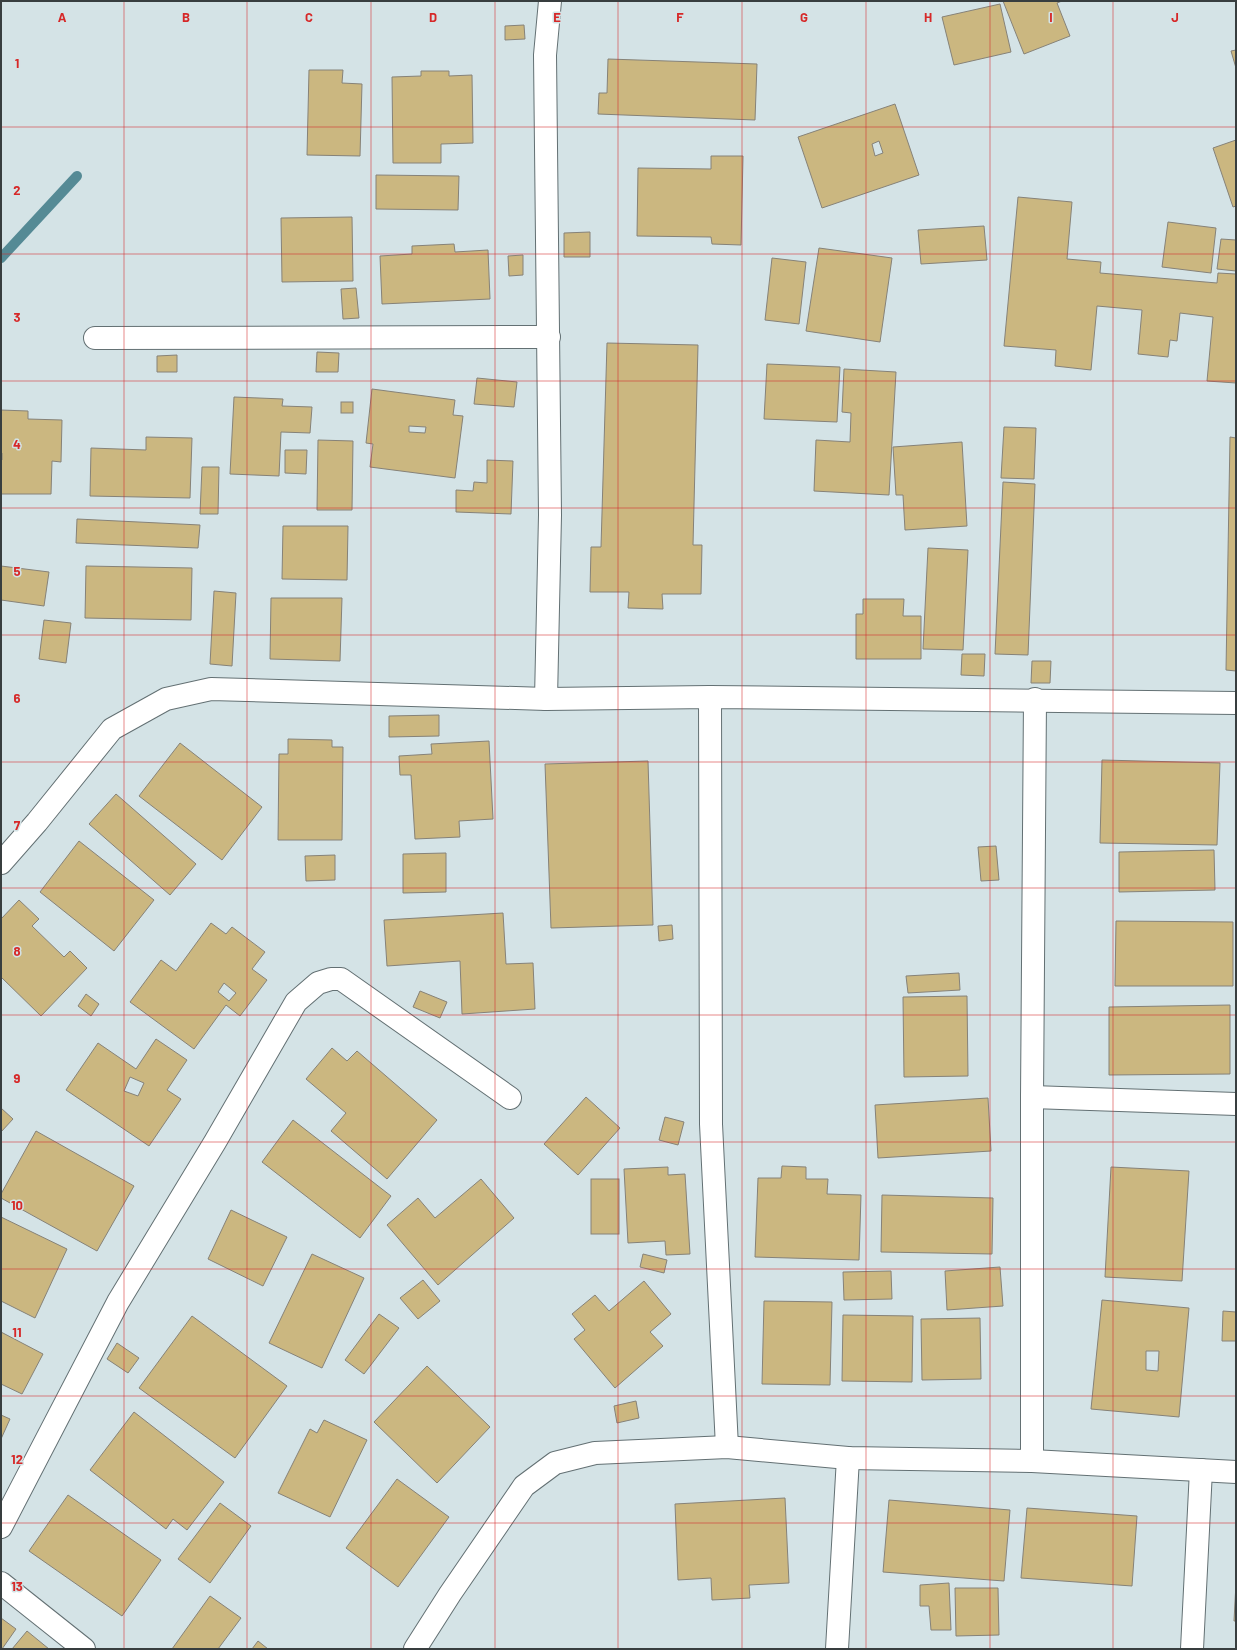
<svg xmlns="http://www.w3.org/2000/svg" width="1237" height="1650" viewBox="0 0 1237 1650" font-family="Barlow,sans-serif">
<rect width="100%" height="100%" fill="#d4e3e6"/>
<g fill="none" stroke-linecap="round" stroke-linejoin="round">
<path stroke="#558a95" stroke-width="10" d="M1,258L77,176"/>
</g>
<g fill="#cbb780" stroke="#868278" fill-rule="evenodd">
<path d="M1003,1H1062L1057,3L1070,36L1024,54Z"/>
<path d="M1000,4L1011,52L954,65L942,17Z"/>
<path d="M524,25L525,39L505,40V26Z"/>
<path d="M1236,50V68L1231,51Z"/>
<path d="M608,59L757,64L755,120L598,114L599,93H607Z"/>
<path d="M309,70H343L342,83L362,84L360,156L307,155Z"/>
<path d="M421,71H449V76L472,75L473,143L441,144V163H393L392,77L421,76Z"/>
<path d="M895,104L919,175L822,208L798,137ZM879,141L883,153L875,156L872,144Z"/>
<path d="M1236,140V206L1233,207L1213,148Z"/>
<path d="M711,156H743L741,245L712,244L711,237L637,236L638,168L711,169Z"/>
<path d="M376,175L459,176L458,210L376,209Z"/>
<path d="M1018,197L1072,202L1067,259L1101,262L1100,273L1217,283L1218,273L1236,274V383L1207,381L1213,317L1180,313L1177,341L1170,340L1168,357L1138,354L1142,310L1097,306L1091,370L1055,366L1056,350L1004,346Z"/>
<path d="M352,217L353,281L282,282L281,218Z"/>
<path d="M1168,222L1216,228L1211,273L1162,267Z"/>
<path d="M984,226L987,260L921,264L918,230Z"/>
<path d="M590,232V257H564V233Z"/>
<path d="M1221,239L1236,240V271L1217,269Z"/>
<path d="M454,244L455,252L488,250L490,299L382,304L380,256L412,254V246Z"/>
<path d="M819,248L892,258L880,342L806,331Z"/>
<path d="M523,255V275L509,276L508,256Z"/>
<path d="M772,258L806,262L799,324L765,320Z"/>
<path d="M356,288L359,318L343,319L341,289Z"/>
<path d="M607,343L698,345L693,545H702L701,594H662L663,609L628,608L629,592H590L591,547H601Z"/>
<path d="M317,352L339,353L338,372H316Z"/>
<path d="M177,355V372H157V356Z"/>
<path d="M767,364L840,367L837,422L764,419Z"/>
<path d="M844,369L896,372L889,495L814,491L816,440L850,442L851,413L842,412Z"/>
<path d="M477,378L517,382L514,407L474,404Z"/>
<path d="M372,389L455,400L453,415L463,416L455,478L370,467L373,444L366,443ZM409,426L426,427L425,433L409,432Z"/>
<path d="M234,397L283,399L282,406L312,407L310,433L281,432L279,476L230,474Z"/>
<rect x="341" y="402" width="12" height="11"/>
<path d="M1,410L28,411V419L62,420L61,462L52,461L51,494H1V460H2V453H1Z"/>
<path d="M1004,427L1036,428L1034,479L1001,478Z"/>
<path d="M146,437L192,438L190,498L90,496L91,448L146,450Z"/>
<path d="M1230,437L1236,438V671L1226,670Z"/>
<path d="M318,440L353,441L352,510H317Z"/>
<path d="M962,442L967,526L905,530L903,495H896L893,447Z"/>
<path d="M285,450H307L306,474L285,473Z"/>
<path d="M487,460L513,461L511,514L456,512V490L473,491L474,482L487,483Z"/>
<path d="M202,467H219L218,514H200Z"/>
<path d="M1003,482L1035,484L1028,655L995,654Z"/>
<path d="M77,519L200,525L198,548L76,543Z"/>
<path d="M283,526H348L347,580L282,579Z"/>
<path d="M928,548L968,550L963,650L923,649Z"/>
<path d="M1,566L49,572L44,606L1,600Z"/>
<path d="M86,566L192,568L191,620L85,618Z"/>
<path d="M214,591L236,593L232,666L210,664Z"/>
<path d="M271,598H342L340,661L270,659Z"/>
<path d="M863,599H904L903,616H921V659H856V614H863Z"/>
<path d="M44,620L71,623L66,663L39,659Z"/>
<path d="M962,654H985L984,676L961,675Z"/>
<path d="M1032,661H1051L1050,683H1031Z"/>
<path d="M439,715V736L389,737V716Z"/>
<path d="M288,739L332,740V747H343L342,840H278L279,754H288Z"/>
<path d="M489,741L493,819L459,821L460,837L415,839L411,775H400L399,756L432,754L431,744Z"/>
<path d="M180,743L262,807L222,860L139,796Z"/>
<path d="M1102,760L1220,763L1217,845L1100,843Z"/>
<path d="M648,761L653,925L551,928L545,764Z"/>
<path d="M116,794L196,864L170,895L89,824Z"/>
<path d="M79,841L154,900L114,951L40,892Z"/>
<path d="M996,846L999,880L981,881L978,847Z"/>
<path d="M1214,850L1215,890L1119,892V852Z"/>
<path d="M446,853V892L403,893V854Z"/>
<path d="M335,855V880L306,881L305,856Z"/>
<path d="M19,900L39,919L32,926L64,957L70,951L87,968L41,1016L1,977V919Z"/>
<path d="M503,913L506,964L533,963L535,1009L462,1014L460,961L387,966L384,920Z"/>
<path d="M1116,921L1233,922V986H1115Z"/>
<path d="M211,923L226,934L232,927L265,952L252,969L267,980L240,1016L226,1005L194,1049L130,1002L161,960L176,971ZM224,983L236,993L229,1001L218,992Z"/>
<path d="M672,925L673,939L659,941L658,926Z"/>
<path d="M959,973L960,990L908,993L906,976Z"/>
<path d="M420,991L447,1002L440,1018L413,1007Z"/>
<path d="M86,994L99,1004L91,1016L78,1006Z"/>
<path d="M967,996L968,1076L904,1077L903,997Z"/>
<path d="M1230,1005V1074L1109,1075V1007Z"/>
<path d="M156,1039L187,1060L167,1090L181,1099L149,1146L66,1090L98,1043L136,1069ZM130,1077L144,1083L138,1096L124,1091Z"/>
<path d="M332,1048L347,1061L357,1051L437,1120L387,1179L331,1131L346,1113L306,1079Z"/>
<path d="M586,1097L620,1128L578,1175L544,1144Z"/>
<path d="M988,1098L991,1151L878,1158L875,1105Z"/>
<path d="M1,1108L13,1119L1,1132Z"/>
<path d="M665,1117L684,1122L678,1145L659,1140Z"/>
<path d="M293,1120L391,1196L360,1238L262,1162Z"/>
<path d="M36,1131L134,1186L97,1251L1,1198V1194Z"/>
<path d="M782,1166L806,1167V1179H828L827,1194L861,1195L859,1260L755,1257L758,1178H781Z"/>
<path d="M668,1167V1175L685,1174L690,1254L666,1255L665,1241L628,1243L624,1169Z"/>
<path d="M1111,1167L1189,1171L1182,1281L1105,1277Z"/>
<path d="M481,1179L514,1218L438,1285L387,1225L418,1198L435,1218Z"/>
<rect x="591" y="1179" width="28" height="55"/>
<path d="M882,1195L993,1198L992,1254L881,1252Z"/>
<path d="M231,1210L287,1237L263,1286L208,1259Z"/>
<path d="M1,1217L67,1249L35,1318L1,1301Z"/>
<path d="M312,1254L364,1278L322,1368L269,1343Z"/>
<path d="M643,1254L667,1260L664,1273L640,1267Z"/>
<path d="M1000,1267L1003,1306L947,1310L945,1271Z"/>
<path d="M891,1271L892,1299L844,1300L843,1272Z"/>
<path d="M423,1280L440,1301L418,1319L400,1298Z"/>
<path d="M644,1281L671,1314L650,1332L663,1346L615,1388L574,1339L585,1330L572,1314L595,1295L609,1311Z"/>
<path d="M1102,1300L1189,1308L1179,1417L1091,1409ZM1146,1351H1159L1158,1371L1146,1370Z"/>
<path d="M764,1301L832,1302L830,1385L762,1384Z"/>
<path d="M1223,1311L1236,1312V1341H1222Z"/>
<path d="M379,1314L399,1328L364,1374L345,1360Z"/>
<path d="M843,1315L913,1316L912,1382L842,1381Z"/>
<path d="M192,1316L287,1386L235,1458L139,1388Z"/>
<path d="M980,1318L981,1379L922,1380L921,1319Z"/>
<path d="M1,1332L43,1354L22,1394L1,1384Z"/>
<path d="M117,1343L139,1358L128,1373L107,1359Z"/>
<path d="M427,1366L490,1427L437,1483L374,1422Z"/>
<path d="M636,1401L639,1418L617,1423L614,1406Z"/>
<path d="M134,1412L224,1482L187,1530L173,1519L166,1529L90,1470Z"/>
<path d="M1,1415L10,1419L1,1439Z"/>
<path d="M324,1420L367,1440L330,1517L278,1493L310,1429L317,1433Z"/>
<path d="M397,1479L449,1517L398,1587L346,1548Z"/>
<path d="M68,1495L161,1560L122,1616L29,1551Z"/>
<path d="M785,1498L789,1583L749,1585L750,1598L712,1600L711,1578L678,1580L675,1504Z"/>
<path d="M889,1500L1010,1510L1004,1581L883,1572Z"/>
<path d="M220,1503L251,1526L210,1583L178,1559Z"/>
<path d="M1027,1508L1137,1516L1132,1586L1021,1578Z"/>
<path d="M949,1583L951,1630H931L929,1606H920V1585Z"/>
<path d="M1236,1583V1621H1234Z"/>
<path d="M955,1588H998L999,1635L956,1636Z"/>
<path d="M210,1596L241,1618L218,1649H172Z"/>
<path d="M1,1618L16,1629L2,1649H1Z"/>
<path d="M27,1631L49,1649H12Z"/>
<path d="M258,1641L268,1649H252Z"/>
</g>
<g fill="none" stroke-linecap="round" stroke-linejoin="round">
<g stroke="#637073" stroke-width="24">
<g id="street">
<path d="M95,338L549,337"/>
<path d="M710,697L711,1124L727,1447"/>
<path d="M546,699L550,515L545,55L550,1"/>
<path d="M1,863L37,822L112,729L166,699L211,689L546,699L710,697L1236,703"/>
<path d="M1032,1097L1236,1104"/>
<path d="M1032,1461V1097L1035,699"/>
<path d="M1,1527L118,1302L215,1142L296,1002L318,983L331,979H341L510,1098"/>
<path d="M1,1583L84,1649"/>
<path d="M415,1649L450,1594L524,1486L555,1463L595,1453L727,1447L848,1458L1032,1461L1236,1472"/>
<path d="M837,1649L848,1458"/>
<path d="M1192,1649L1201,1470"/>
</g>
</g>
<use href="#street" stroke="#fff" stroke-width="22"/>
</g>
<path fill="none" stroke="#d62828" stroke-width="1" stroke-opacity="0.55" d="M124,1V1649M247,1V1649M371,1V1649M495,1V1649M618,1V1649M742,1V1649M866,1V1649M990,1V1649M1113,1V1649M1,127H1236M1,254H1236M1,381H1236M1,508H1236M1,635H1236M1,762H1236M1,888H1236M1,1015H1236M1,1142H1236M1,1269H1236M1,1396H1236M1,1523H1236"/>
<g font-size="13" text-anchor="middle" font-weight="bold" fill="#d62828" stroke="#d4e3e6" stroke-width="3" stroke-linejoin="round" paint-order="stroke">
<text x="62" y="22">A</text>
<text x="186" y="22">B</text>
<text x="309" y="22">C</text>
<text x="433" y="22">D</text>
<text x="557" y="22">E</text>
<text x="680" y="22">F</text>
<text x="804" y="22">G</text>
<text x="928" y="22">H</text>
<text x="1051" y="22">I</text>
<text x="1175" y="22">J</text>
<text x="17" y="68">1</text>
<text x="17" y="195">2</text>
<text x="17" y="322">3</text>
<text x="17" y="449">4</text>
<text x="17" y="576">5</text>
<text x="17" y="703">6</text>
<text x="17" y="830">7</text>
<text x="17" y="956">8</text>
<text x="17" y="1083">9</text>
<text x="17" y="1210">10</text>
<text x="17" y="1337">11</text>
<text x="17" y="1464">12</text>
<text x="17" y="1591">13</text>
</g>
<rect width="1237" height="1650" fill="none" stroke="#383e3f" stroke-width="4"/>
</svg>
